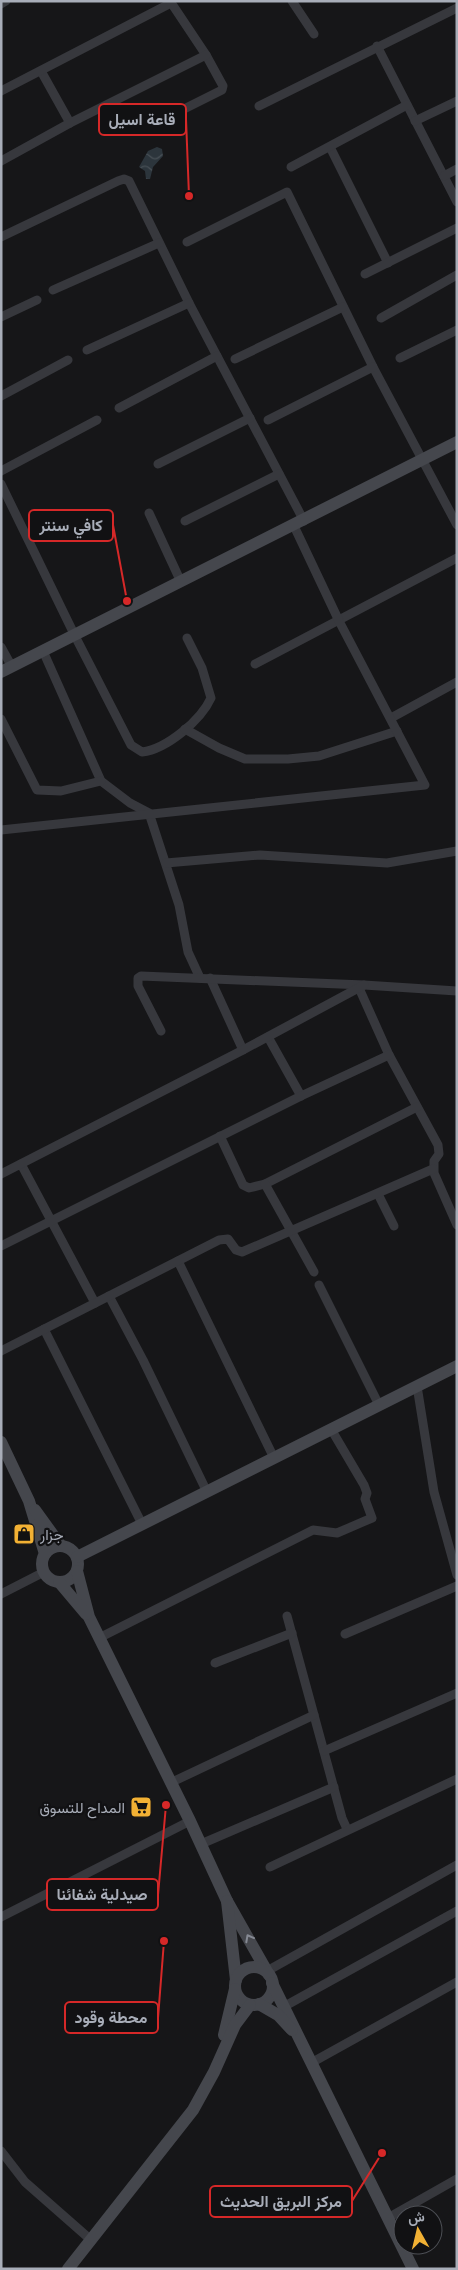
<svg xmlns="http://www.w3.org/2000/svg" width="458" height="2270" viewBox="0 0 458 2270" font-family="Ubuntu,Vazirmatn,sans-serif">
<defs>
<pattern id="water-waves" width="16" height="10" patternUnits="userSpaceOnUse" patternTransform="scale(1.25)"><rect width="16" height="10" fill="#2c353c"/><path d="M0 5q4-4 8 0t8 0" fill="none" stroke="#485056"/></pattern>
</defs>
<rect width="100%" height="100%" fill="#161618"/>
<path fill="url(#water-waves)" d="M157,147L162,149L163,156L153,167L150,179H146L145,171L139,167L148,151Z"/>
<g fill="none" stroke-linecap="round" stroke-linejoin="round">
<g stroke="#37383d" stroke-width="9">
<path d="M292,1L314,34"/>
<path d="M1,4L6,1"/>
<path d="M377,46L457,202"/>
<path d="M41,71L70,123"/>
<path d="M1,91L171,3"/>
<path d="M259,106L457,8"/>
<path d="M415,121L457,101"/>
<path d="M148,127L222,90L223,86L206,55L170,1"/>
<path d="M330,147L388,263"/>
<path d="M1,161L70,123L206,55"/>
<path d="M291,167L407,105"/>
<path d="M444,176L457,169"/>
<path d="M1,237L118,181L124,179L129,181L189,303L304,521"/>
<path d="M187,242L287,192L373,367L457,525"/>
<path d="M365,274L457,228"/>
<path d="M53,290L159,243"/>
<path d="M1,317L37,300"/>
<path d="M381,318L457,275"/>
<path d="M87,350L189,303"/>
<path d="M400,358L457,330"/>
<path d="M235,359L343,307"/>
<path d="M1,396L68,360"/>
<path d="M119,408L217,356"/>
<path d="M268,420L373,367"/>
<path d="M158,464L250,418"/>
<path d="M1,471L97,420"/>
<path d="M1,484L75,636L131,745L142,752C167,749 201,720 211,698L202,668L187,638"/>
<path d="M149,513L181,582"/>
<path d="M185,521L279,474"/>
<path d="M1,647L12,667"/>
<path d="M43,651L101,781L130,803L149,813L179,905L188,952L200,978"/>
<path d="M255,664L457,558"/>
<path d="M391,718L457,682"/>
<path d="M1,719L37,790L61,791L101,781"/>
<path d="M185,729L219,748L245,759H288L319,756L397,731"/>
<path d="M1,830L425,785L339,621L294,526"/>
<path d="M166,863L260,855L387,863L457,851"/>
<path d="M210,978L243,1050"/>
<path d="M359,988L389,1055L438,1145L439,1154L434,1161V1173L457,1225"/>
<path d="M161,1031L138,986V978L141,976L364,985L457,991"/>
<path d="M268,1037L301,1096"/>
<path d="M220,1136L243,1185L249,1188L265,1184L417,1107"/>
<path d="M21,1164L95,1303"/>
<path d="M1,1174L243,1050L364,985"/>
<path d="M265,1184L314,1272"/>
<path d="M378,1194L394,1226"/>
<path d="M1,1246L301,1096L389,1055"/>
<path d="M178,1261L274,1458"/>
<path d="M319,1285L379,1405"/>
<path d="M109,1296L143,1360L207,1492"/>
<path d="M44,1329L142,1524"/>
<path d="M1,1351L219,1240L228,1239L236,1250L242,1252L433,1169"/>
<path d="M417,1386L434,1492L457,1575"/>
<path d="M1,1594L44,1572"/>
<path d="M287,1616L342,1818L347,1829"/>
<path d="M345,1634L457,1586"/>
<path d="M99,1638L313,1530L337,1533L372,1518L365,1499L367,1493L364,1485L331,1429"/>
<path d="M215,1663L292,1633"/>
<path d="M324,1751L457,1693"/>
<path d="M170,1783L314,1715"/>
<path d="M201,1844L334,1787"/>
<path d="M270,1867L457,1779"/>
<path d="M1,1917L190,1821"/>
<path d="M267,1971L457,1865"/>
<path d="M285,2006L457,1911"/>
<path d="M311,2063L457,1982"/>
<path d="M1,2151L25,2182L91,2240"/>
<path d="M388,2218L457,2179"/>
</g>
<g stroke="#45474d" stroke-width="12">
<path d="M1,672L457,442"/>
<path d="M1,1442L29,1501L45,1554"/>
<path d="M35,1510L61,1546"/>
<circle cx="60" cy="1564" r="18"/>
<path d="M77,1557L457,1366"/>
<path d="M77,1571L89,1617L190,1821L227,1901L269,1975"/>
<path d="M59,1582L86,1614"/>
<path d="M227,1901L236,1980"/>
<circle cx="254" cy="1986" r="19"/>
<path d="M272,1983L413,2269"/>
<path d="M259,2004L278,2015L292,2030"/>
<path d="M224,2035L235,1989"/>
<path d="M68,2269L193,2110L214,2072L235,2025L250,2005"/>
</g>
</g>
<defs><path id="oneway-chevron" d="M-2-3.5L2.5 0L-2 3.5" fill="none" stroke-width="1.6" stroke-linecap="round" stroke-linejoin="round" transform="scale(1.25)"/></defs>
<use stroke="#858993" href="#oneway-chevron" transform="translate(249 1938) rotate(-118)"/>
<defs>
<g id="shop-square" transform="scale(1.125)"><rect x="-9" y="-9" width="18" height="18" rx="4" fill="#f2b134" stroke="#111113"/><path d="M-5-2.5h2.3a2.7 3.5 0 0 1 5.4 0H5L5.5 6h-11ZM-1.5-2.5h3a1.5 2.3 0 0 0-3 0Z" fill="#111"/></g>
<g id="supermarket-square" transform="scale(1.125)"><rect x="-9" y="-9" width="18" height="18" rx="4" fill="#f2b134" stroke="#111113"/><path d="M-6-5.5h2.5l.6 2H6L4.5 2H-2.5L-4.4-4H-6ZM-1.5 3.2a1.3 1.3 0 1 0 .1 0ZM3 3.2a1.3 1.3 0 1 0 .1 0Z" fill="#111"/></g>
</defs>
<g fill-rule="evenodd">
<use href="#shop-square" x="24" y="1534"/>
<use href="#supermarket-square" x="141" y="1807"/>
</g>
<g text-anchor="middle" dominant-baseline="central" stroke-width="4.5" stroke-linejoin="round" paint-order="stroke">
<g font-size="15" fill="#a8adb8" stroke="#111113" text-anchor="start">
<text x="40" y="1534">جزار</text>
<text x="125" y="1807" text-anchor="end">المداح للتسوق</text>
</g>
</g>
<path fill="none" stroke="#d62828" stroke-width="2" d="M189 196L186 119M127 601L113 525M166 1805L158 1895M164 1941L158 2018M382 2153L352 2201"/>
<g fill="#d62828" stroke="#111113" stroke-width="2">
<circle cx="189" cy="196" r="5"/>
<circle cx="127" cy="601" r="5"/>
<circle cx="166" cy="1805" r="5"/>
<circle cx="164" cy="1941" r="5"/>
<circle cx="382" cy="2153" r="5"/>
</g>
<g fill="#111113" stroke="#d62828" stroke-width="2">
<rect x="99" y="104" width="87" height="31" rx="5"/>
<rect x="29" y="510" width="84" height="31" rx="5"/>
<rect x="47" y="1879" width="111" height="31" rx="5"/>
<rect x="65" y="2002" width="93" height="31" rx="5"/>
<rect x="210" y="2186" width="142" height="31" rx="5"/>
</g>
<g font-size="16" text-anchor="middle" font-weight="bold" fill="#a8adb8">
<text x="142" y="125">قاعة اسيل</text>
<text x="71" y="531">كافي سنتر</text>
<text x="102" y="1900">صيدلية شفائنا</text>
<text x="111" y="2023">محطة وقود</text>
<text x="281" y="2207">مركز البريق الحديث</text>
</g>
<rect width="458" height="2270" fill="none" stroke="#a8adb8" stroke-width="5"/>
<g transform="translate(418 2230) rotate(352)"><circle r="24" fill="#111113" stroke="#4d4f55"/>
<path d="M0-4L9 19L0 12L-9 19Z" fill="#f2b134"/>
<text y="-8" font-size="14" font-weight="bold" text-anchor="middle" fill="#a8adb8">ش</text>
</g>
</svg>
